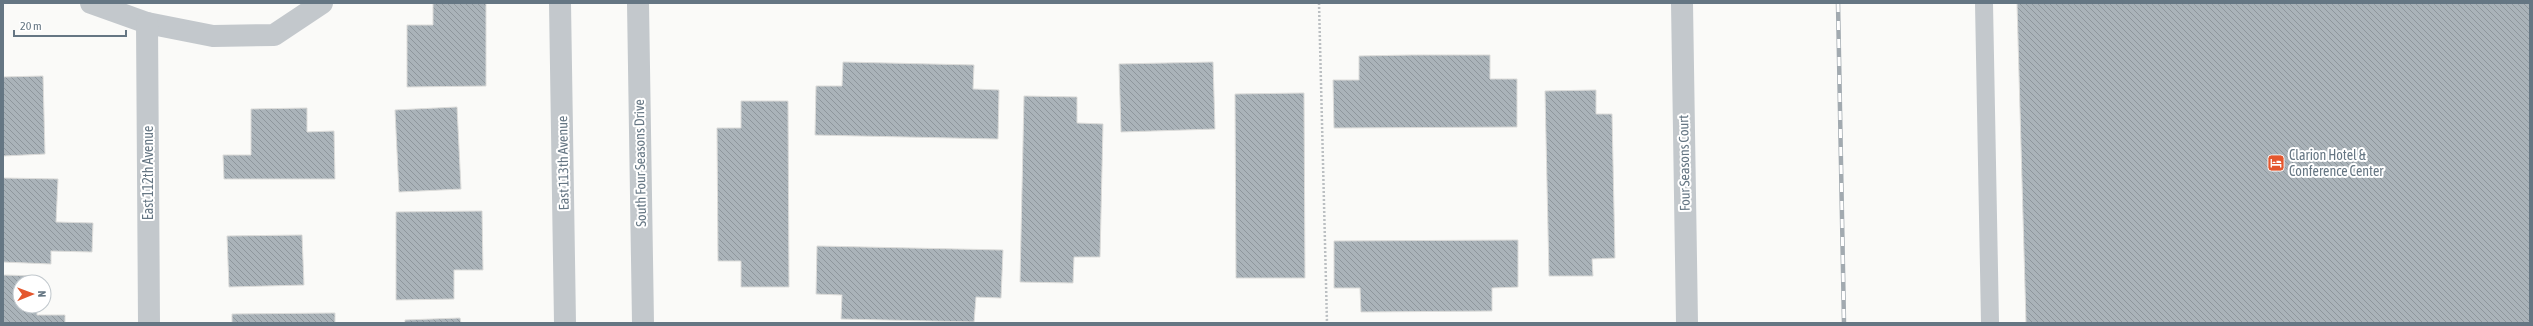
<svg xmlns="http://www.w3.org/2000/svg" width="2533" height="326" viewBox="0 0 2533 326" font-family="'Asap Condensed',sans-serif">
<defs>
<pattern id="building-back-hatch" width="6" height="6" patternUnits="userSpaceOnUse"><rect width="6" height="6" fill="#aab3b9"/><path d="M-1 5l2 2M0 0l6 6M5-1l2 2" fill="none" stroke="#8e969c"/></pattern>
</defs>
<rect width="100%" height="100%" fill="#fafaf8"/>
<g fill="url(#building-back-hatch)" stroke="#dcdcda">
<path d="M433,3H486V86L407,87V25H433Z"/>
<path d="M2017,3H2530V323H2026Z"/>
<path d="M1412,55H1490V79H1517V127L1334,128L1333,80H1359V56Z"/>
<path d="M843,62L974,65L973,89L999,90L998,139L815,135L816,86H842Z"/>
<path d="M1213,62L1215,129L1121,132L1119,64Z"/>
<path d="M43,76L45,154L3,156V77Z"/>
<path d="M1596,90V114H1612L1615,258L1592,259L1593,276H1549L1545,91Z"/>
<path d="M1304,93L1305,278H1236L1235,94Z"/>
<path d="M1024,96L1077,97V123L1103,124L1100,257H1074L1073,283L1020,282Z"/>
<path d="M741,101H788L789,287H741V261H718L717,128H741Z"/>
<path d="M457,107L461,189L399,192L395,110Z"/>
<path d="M307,108V132L334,131L335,179H224L223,155H251V109Z"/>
<path d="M3,178L58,179L56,222L93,223L92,252L51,251V264L3,262Z"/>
<path d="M482,211L483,270H454V299L396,300V212Z"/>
<path d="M302,235L304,285L229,287L227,236Z"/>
<path d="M1518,240V287L1492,288V311L1361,312L1360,288H1334V241Z"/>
<path d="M817,246L1003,250L1001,298L976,297L974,322L841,319L842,295L816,294Z"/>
<path d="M3,275L38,276V282H20V306H37V315H65V323H3Z"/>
<path d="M335,313V323H232V314Z"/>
<path d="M460,318L461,323H405V320Z"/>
</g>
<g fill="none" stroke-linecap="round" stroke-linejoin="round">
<path stroke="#bbbfc2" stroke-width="2.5" stroke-dasharray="2 2" stroke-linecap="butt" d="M1319,3L1327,323"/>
<path stroke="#c3c8cc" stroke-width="18" d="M1984,3L1990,323"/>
<g stroke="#c3c8cc" stroke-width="22">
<path d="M91,3L147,23L213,36L274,35L322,3"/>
<path d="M560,3L565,323"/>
<path d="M638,3L643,323"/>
<path d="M1682,3L1687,323"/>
<path d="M147,23L149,323"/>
</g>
<g stroke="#a2aab0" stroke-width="4.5">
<path id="rail" d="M1838,3L1844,323"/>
</g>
<use href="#rail" stroke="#fff" stroke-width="3" stroke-dasharray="9" stroke-linecap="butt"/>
</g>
<defs>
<g id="hotel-square" transform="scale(0.9)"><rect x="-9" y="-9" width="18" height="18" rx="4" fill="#e4572e" stroke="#fff"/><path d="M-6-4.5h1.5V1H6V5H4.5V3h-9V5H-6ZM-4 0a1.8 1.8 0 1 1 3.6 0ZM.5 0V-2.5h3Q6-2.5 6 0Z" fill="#fff"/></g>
</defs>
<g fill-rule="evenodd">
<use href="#hotel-square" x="2276" y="163"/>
</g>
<g text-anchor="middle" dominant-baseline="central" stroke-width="4" stroke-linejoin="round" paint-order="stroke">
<g font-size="14" fill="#657683" stroke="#fff" text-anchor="start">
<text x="2289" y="155">Clarion Hotel &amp;<tspan x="2289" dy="16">Conference Center</tspan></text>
</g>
<g font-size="14" fill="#657683" stroke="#fff">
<text transform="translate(563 163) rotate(-91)">East 113th Avenue</text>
<text transform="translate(640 163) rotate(-91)">South Four Seasons Drive</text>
<text transform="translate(1684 163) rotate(-91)">Four Seasons Court</text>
<text transform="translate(148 173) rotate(-90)">East 112th Avenue</text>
</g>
</g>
<rect width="2533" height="326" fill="none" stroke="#657683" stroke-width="8"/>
<g transform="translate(32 294) rotate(89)"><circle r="19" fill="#ffffff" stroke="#c1c8cd"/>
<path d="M0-3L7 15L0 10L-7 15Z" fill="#e4572e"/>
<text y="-6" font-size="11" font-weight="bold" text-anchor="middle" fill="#657683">N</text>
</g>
<path d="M14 30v6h112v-6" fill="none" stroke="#657683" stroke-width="2"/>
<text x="20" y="30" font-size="12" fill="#657683" stroke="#ffffff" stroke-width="3" paint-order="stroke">20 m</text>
</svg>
